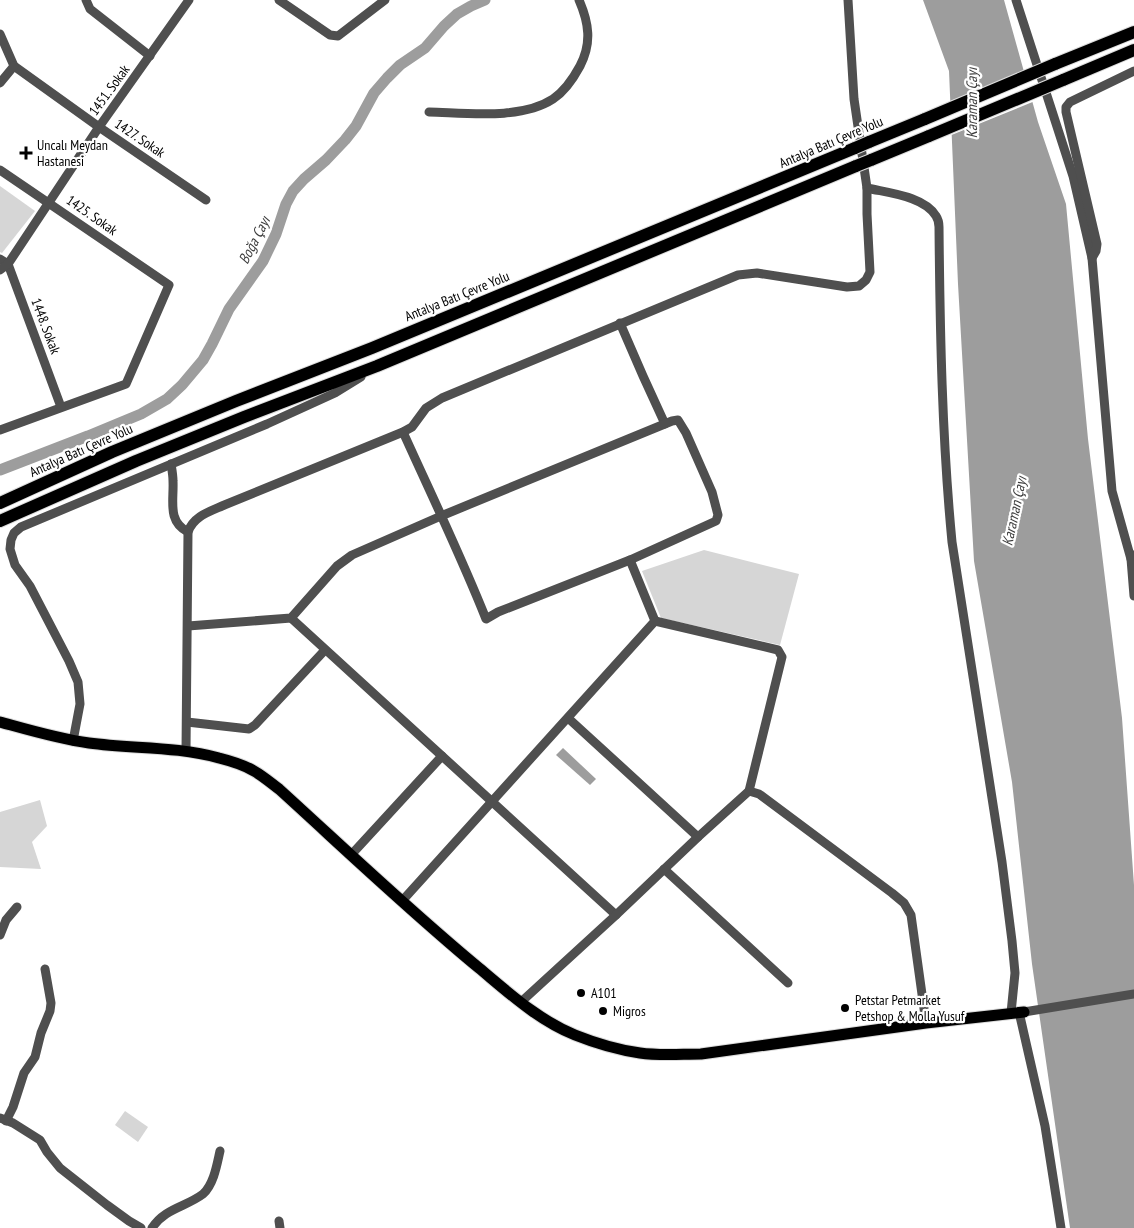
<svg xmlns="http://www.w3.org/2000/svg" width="1134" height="1228" viewBox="0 0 1134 1228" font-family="'PT Sans Narrow',sans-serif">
<rect width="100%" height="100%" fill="#fff"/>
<g fill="#d6d6d6">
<path d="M0,186L35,211L2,253L0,252Z"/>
<path d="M704,550L799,574L780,645L661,618L642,571Z"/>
<path d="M40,800L47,826L32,842L41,869L0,867V812Z"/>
<path d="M125,1111L148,1127L138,1142L115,1125Z"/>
</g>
<g fill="#9d9d9d">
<path d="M923,0H1004L1038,122L1066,204L1088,439L1122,718L1134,885V1228H1070L1032,964L1012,782L974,561L958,284L949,71Z"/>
<path d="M563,748L596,779L590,785L556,755Z"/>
</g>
<path fill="#fff" d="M1026,70L1035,101L949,136L948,102Z"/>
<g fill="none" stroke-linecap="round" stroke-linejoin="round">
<path stroke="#9d9d9d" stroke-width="11" d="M0,470L88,436L141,414L167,399L182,385L203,360L212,344L229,309L263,261L276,234L286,204L293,191L304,179L326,160L345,140L356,126L374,93L387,78L400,65L425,48L444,26L457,14L471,6L485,0"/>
<g stroke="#dbdbdb" stroke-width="13">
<path id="major" d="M0,722C29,730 59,739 89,743C133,749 176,746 219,758C231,761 244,765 254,771C263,776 271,783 279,789C345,849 410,911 479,968C509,993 538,1020 575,1035C595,1043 619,1050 640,1053C660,1056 681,1054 701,1054L926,1023L1024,1012"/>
</g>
<g stroke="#dbdbdb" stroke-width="14">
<g id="highway">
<path d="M1055,64L1134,32"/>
<path d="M1063,80L1134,50"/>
<path d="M869,142L925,119"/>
<path d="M871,160L929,136"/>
<path d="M0,503L112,452L236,401L372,348L855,148"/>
<path d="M0,521L136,461L244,417L377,366L856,166"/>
</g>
</g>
<g stroke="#4f4f4f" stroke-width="9">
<path d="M86,0L90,9L150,56"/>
<path d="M279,0L330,35L338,36L385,0"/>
<path d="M1016,0L1073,176L1092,258L1112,491L1131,559"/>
<path d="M0,34L14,66L99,127L206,200"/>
<path d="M0,83L14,66"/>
<path d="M429,112C467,113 521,120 553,99C565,91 573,79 580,66C592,43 589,23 579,0"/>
<path d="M0,170L169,285L126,384L0,430"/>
<path d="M867,188C888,193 924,196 936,216C938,219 939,224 939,227C940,332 942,438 952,542L1002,862L1012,941L1015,973L1011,1013"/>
<path d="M1092,258L1096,251L1097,244L1066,112V107L1070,102L1134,71"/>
<path d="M0,259L8,264L61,407"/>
<path d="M0,270L8,264L99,127L189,0"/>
<path d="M620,323L643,376L665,424"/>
<path d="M171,464C172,470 173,475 173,481C174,501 167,521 188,532"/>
<path d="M1134,555L1131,559L1134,596"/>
<path d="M291,618L616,915"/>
<path d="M655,621L778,650L782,657L749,791"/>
<path d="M188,626L291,618L337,566L352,555L441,516L672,421L678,420L686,433L712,492L718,515L716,521L630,560L498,612L486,619C461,556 431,494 403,432"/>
<path d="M568,718L698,837"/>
<path d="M187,722L249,729L255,725L325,650"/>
<path d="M73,741L80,704L78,682L69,661L30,586L15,565L10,549L11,540L14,533L21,527L267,424L335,393L361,377"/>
<path d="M186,751L188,532C193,517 208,512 222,506L403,432L412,427L426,408L442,398L738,275L757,273L847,287L859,286L866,280L870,272L867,214V188L854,99L848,0"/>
<path d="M351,855L442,756"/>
<path d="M664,869L788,983"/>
<path d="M402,901L655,621L630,560"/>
<path d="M0,935L6,920L17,907"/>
<path d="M521,1002L616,915L698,837L749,791L759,794L892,893L904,903L911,915L926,1023"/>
<path d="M1019,1012L1045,1126L1061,1228"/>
<path d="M1024,1012L1134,994"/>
<path d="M0,1118L13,1123L40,1140L47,1152L60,1168L107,1205L129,1221L141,1228"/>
<path d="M6,1121L13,1107L24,1073L35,1057L41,1033L50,1011L51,1003L45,969"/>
<path d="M279,1221L280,1228"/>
<path d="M152,1228C165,1208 186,1207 203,1194C214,1184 217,1164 220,1151"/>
</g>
<use href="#major" stroke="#000" stroke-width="11"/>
<use href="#highway" stroke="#000" stroke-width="12"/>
<g stroke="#dbdbdb" stroke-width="14" stroke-linecap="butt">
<g id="highway-bridge">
<path d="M925,119L1055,64"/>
<path d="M929,136L1063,80"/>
<path d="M855,148L869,142"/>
<path d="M856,166L871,160"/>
</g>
</g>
<use href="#highway-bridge" stroke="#000" stroke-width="12"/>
</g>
<g fill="#000" stroke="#fff" stroke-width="2">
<path d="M23.5 145.5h5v5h5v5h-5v5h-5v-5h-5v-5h5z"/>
<circle cx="581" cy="993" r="5"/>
<circle cx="845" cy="1008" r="5"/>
<circle cx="603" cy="1011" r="5"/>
</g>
<g text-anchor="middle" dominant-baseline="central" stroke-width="4.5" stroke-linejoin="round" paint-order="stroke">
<g font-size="14" fill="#000" stroke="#fff">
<text transform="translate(109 90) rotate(-54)">1451. Sokak</text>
<text transform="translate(140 138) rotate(34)">1427. Sokak</text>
<text transform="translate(831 142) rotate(-23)">Antalya Batı Çevre Yolu</text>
<text transform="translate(92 215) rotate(35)">1425. Sokak</text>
<text transform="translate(457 296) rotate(-22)">Antalya Batı Çevre Yolu</text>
<text transform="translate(46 326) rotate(69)">1448. Sokak</text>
<text transform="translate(81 450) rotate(-24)">Antalya Batı Çevre Yolu</text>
</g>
<g font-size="14" fill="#000" stroke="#fff" text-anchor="start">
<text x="37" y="145">Uncalı Meydan<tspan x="37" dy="16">Hastanesi</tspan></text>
<text x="591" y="993">A101</text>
<text x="855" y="1000">Petstar Petmarket<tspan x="855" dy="16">Petshop &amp; Molla Yusuf</tspan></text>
<text x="613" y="1011">Migros</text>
</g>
<g font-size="15" font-style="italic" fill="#3e3e3e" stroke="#fff">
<text transform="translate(971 103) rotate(-90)">Karaman Çayı</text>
<text transform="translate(254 240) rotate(-63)">Boğa Çayı</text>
<text transform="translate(1014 511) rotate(-78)">Karaman Çayı</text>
</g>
</g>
</svg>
